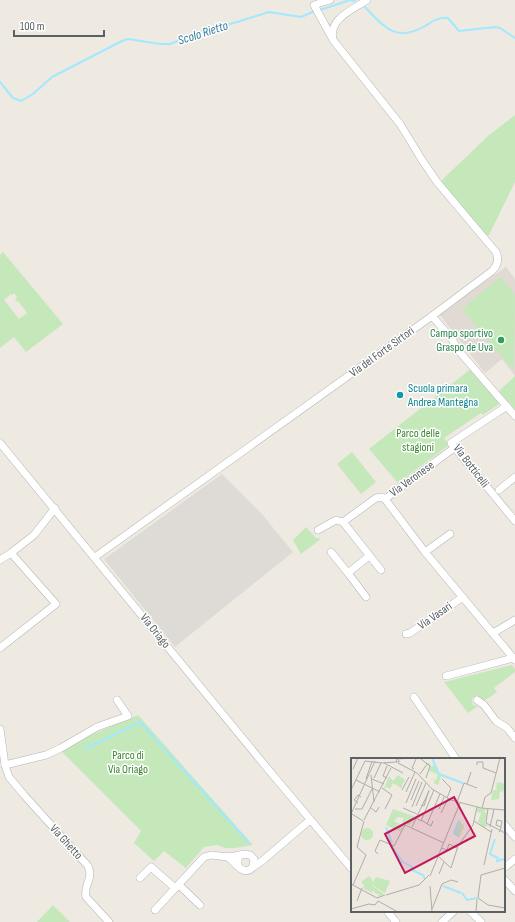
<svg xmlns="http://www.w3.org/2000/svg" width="515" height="922" viewBox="0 0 515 922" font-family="'Sofia Sans Condensed',sans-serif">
<rect width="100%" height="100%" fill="#eee9e1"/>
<path fill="#dedbd6" d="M222,474L261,513L293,552L175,647L104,559Z"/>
<path fill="#e0dad2" d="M506,267L515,279V376L502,359L485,373L440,315L441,312Z"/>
<g fill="#c5e8bb" fill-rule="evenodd">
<path d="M515,115V182L489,235H486L441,184L442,180L488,136Z"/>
<path d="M3,252L63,324L26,352L14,337L0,348V255ZM14,293L17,297L15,299L17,302L18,301L27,313L19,319L4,300L11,294L12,295Z"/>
<path d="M500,277L515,295L514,371L462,309Z"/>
<path d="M472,368L494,394L493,396L499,404L483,415L481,413L444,438L449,445L398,483L369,449Z"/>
<path d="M515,376V409L499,391Z"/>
<path d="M352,452L376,482L361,494L337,464Z"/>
<path d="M306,527L316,538L321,539L301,554L293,540Z"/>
<path d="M512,665L515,669V672L494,688L497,692L484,701L477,695L472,698V701L473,705L478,706L468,713L444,682Z"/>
<path d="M138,715L253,845L235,848H225L217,845L204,847L186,868L164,851L154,861L134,843L141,831L61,751L74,742Z"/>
<path d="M53,905L70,922H37Z"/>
</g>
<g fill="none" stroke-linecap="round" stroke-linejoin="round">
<g stroke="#a0e9ff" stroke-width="2">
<path d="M365,7C384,27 396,43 425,26C433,21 438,17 448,18L459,31L495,27L500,28L515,38"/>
<path d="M320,10L350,0L355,1"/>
<path d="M0,82L13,98L21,101L33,94L52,77L122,41L128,39L160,44H170L198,33L237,22L269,12L301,17L315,11"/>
<path d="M85,749L140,722L249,843"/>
</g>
<g stroke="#b2b6ba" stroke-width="8">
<g id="minor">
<path d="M330,0L314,5L332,38"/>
<path d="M432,316L452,339L458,350L515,416"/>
<path d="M507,406L451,443L515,521"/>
<path d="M0,443L267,768L352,869"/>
<path d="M499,490L515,477"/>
<path d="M385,499L425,552L515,660"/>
<path d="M385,499L454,448"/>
<path d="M318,530L336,520L343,522"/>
<path d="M331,552L348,573L369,556"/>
<path d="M425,552L450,534"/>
<path d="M95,557L432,316L492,271C498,265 499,259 496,252L437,182L422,160L400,124L333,40C328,19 352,10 367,0"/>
<path d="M0,560L11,553"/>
<path d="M381,570L343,522L376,498L382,497L385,499"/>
<path d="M348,573L366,597"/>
<path d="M493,633L515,620"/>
<path d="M406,634L410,633L463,597"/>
<path d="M0,648L56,604L11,553L34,535L55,508"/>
<path d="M446,676L513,658"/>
<path d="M414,697L456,759"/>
<path d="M477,700L484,705L496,721L507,728L515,738"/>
<path d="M0,729L5,765L9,777L24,795L88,866C94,879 83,885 86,897L109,922"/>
<path d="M5,765L46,755L61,748L97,727L128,716L117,700"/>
<path d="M504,824L515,837"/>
<path d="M228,857C236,864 244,877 253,867L254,859L250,855L242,854L238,858V866"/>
<path d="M253,867L262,861L310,820"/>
<path d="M504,868L515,859"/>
<path d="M140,878L151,867L175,888"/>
<path d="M504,879L515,891"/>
<path d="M179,885L200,905"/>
<path d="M155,910L204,857L211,855L228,857L240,855"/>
<path d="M387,911L396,922"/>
<path d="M470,911L481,922"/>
<path d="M442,922L454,911"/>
</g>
</g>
<use href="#minor" stroke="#fff" stroke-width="7"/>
</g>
<circle fill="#2e9e5b" stroke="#fff" stroke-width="1.5" cx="501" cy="340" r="4"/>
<circle fill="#0f9aa8" stroke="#fff" stroke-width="1.5" cx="400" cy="395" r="4"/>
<g text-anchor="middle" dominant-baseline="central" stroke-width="3" stroke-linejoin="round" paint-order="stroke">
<g font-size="12" fill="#27864d" stroke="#fff" text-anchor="end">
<text x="493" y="333">Campo sportivo<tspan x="493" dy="14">Graspo de Uva</tspan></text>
</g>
<g font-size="12" fill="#5a6063" stroke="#fff">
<text transform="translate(382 352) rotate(-36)">Via del Forte Sirtori</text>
<text transform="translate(471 466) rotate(53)">Via Botticelli</text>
<text transform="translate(412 479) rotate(-36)">Via Veronese</text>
<text transform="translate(435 616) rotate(-35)">Via Vasari</text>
<text transform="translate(155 631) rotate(51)">Via Oriago</text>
<text transform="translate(66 842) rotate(48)">Via Ghetto</text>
</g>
<g font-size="12" fill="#0d838f" stroke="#fff" text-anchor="start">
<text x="408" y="388">Scuola primara<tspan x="408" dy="14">Andrea Mantegna</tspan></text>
</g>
<g font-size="12" fill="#3d862e" stroke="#fff">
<text x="418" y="433">Parco delle<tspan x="418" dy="14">stagioni</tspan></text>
<text x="128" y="755">Parco di<tspan x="128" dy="14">Via Oriago</tspan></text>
</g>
<g font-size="13" font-style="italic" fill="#307b9c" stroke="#fff">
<text transform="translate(203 33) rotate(-18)">Scolo Rietto</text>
</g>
</g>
<g transform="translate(351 758)">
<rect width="154" height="154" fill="#eee9e1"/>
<path d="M81,0L87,15L112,26L90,18L87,27L83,25L84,22H80V21L85,22L87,17L80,13L79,15L77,4L80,8H83ZM47,17L54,22L50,30L42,25L39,31L36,29L33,31L38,18L42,23ZM146,24L154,26V32H151L154,35L149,33L148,41L140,42L142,32H147L145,31ZM126,50L136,51L133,54L136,55L134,65L137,67L133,70L127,64L130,55L126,54ZM42,51L65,59L59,67L55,66L57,59L54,66L51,64L53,60L47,59L43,63L49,66L45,68H52L50,74L35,67ZM108,62L113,68L108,80L103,75ZM10 76a6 6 0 1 1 12 0a6 6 0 1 1-12 0ZM19,117L22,124L25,119L39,123L34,135L24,129L20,123ZM18,118L23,129L33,136L27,139L28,136H25L22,132L21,135L12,130L13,127L10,124Z" fill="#c5e8bb"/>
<path fill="none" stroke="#a0e9ff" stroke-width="2" d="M81,0L88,16L112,25M35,69L41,85M107,78L103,75L108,63M144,81L139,96L147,100L146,103L154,101M40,88L52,104L61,109V112L72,117L74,121M92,128L110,135M111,135L116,142L126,140"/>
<path fill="none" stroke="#afaeab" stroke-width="1" d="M70,1L79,8L75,20M48,2V4H45L46,1L60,0M31,5L45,4M33,5L52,15M47,5L66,15L81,31L100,42L130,50L154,52M126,7V4H132V10L145,15M36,8L32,18L36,20M2,11L7,0M63,11L61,10L65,1M69,16L77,5M20,17L23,44M23,20L30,5M15,21L21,3M21,21L33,26M91,21L100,30L96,40M5,22L29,34M116,26L120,14M31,30L41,37L34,51M0,32L14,3L31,5M51,32L58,19M55,34L64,14M60,42L68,23M106,44L113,25L126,30M7,45L3,42L7,37L10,39M55,45L65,21M70,47L73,48L78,32M65,48L75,25M61,49L71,24M20,50L25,54L28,49M52,50L66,56M131,50L134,39L140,35L149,0M137,50L135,65L154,75M4,51H11L21,31M88,51L93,39M90,55L97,41M0,56L24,3M1,56L12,63M65,60L70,63L83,32M13,62L40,10M70,62L80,68L82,63M123,63L140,74M76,66L89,36M61,69L78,33M139,69L143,51M148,74L149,73L150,69L151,63L146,62L145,67L150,69M90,90L96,92L98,86L106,90M27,96L24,93L29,82L43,88L54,67L93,85M87,98L100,110L107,88L122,67L126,49M133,107L141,71M154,110L130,117L127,140L137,147L154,150M88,116L93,104M79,118L109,45M0,126L26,140L34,137M2,127L15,97L6,89L13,63M79,128L81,154M35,137L68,127L78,117M6,143L11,130M0,151L18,146L24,147L27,143L47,154M81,151L91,126L100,122L107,124M125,154L126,141"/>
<path fill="#c2185b" fill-opacity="0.15" stroke="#c2185b" stroke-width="2" d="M103,39L124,78L54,115L34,76Z"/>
<rect width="154" height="154" fill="none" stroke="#5a6063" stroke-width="2"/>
</g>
<path d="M14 30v6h90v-6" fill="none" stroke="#5a6063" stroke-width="2"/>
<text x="20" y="30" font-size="12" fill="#5a6063" stroke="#ffffff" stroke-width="3" paint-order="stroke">100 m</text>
</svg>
